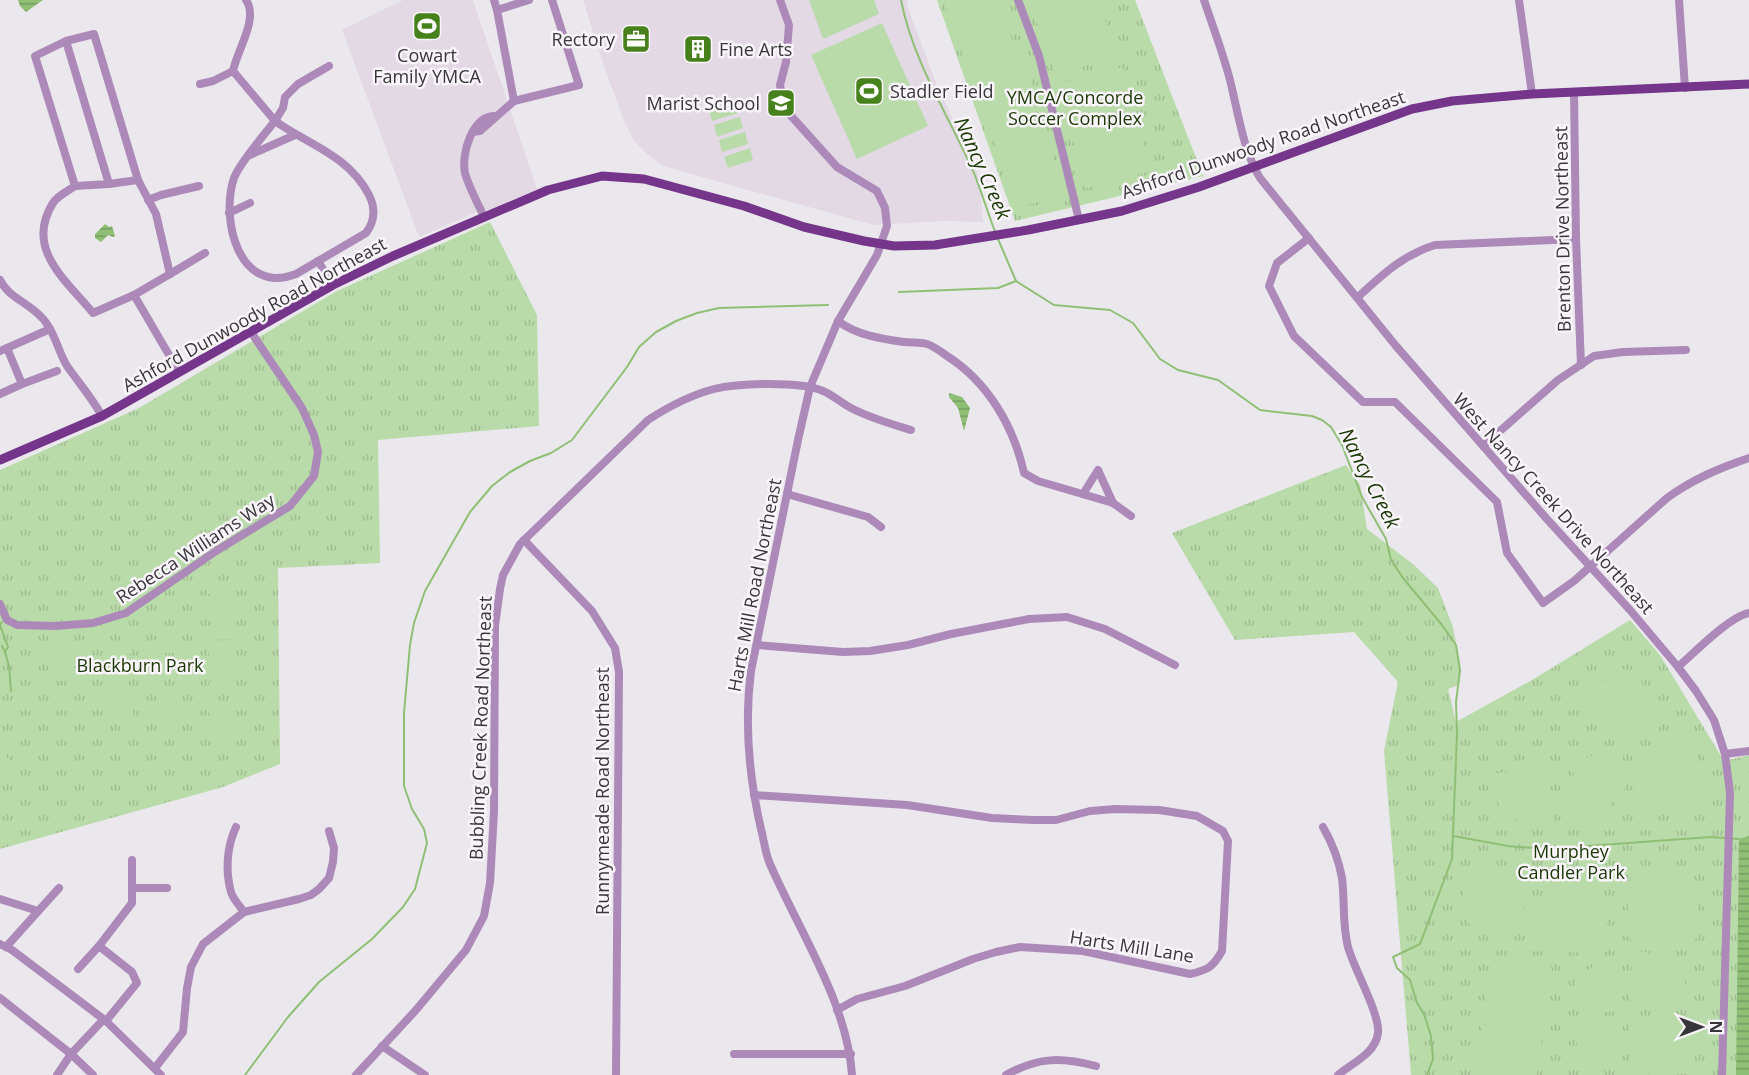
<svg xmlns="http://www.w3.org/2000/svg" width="1749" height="1075" viewBox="0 0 1749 1075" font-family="'Open Sans',sans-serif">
<defs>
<pattern id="park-tufts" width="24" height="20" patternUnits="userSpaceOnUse" patternTransform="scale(1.5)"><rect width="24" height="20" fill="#b9daa9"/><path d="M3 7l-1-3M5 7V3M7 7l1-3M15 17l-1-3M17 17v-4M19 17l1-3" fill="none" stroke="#a0bc92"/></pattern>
<pattern id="water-rules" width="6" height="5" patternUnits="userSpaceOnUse" patternTransform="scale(1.5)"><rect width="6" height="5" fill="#8fbf75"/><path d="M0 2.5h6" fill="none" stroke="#769c61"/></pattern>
</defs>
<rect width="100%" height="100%" fill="#ebe8ed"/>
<g fill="#e2d9e5">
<path d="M403,0H473L537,189L491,210H482L419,237L342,30Z"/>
<path d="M583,0H907L908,8L937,85L979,176L983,222L945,221L873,225L663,166L646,153L634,141L624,121L601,58Z"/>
</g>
<g fill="url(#park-tufts)">
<path d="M937,0H1135L1203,176L1015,221Z"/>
<path d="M490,222L537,315L539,426L378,440L380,563L278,568L280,764L223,787L0,849V470L139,408L337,291Z"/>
<path d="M1346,465L1360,485L1367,529L1413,564L1438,588L1453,627L1461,671L1459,685L1448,689L1456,722L1532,680L1630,620L1660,655L1724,761L1749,755V1075H1411L1384,751L1398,682L1354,632L1235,640L1172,533Z"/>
</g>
<g fill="#b9daa9">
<path d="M809,0H874L879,14L823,39Z"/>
<path d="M949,0H995L1033,87L980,104L944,2Z"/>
<path d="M1029,0H1098L1117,56L1056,75Z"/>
<path d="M882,23L928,126L857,159L811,55Z"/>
<path d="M1123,67L1151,171L1087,188L1056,84Z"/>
<path d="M1036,95L1064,195L1017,208L984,114Z"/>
<path d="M735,101L738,113L712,121L709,109Z"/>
<path d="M740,117L743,128L717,137L714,125Z"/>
<path d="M745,132L748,144L722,152L719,140Z"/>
<path d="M750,148L753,160L728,168L724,157Z"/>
<rect x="208" y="581" width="27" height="13"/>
<path d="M208,598H235V610L208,611Z"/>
<path d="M208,627H235V639L208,640Z"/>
<path d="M181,640L182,653H155V641Z"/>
<path d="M132,641V654H105V642Z"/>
<path d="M235,643L236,656H209L208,644Z"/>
<rect x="50" y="650" width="27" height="12"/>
<path d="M182,657V669L156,670L155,658Z"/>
<path d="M132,658L133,670L106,671V659Z"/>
<path d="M236,664V676L209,677V665Z"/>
<path d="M77,668V681H51L50,669Z"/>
<path d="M1624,669L1636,671L1661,726C1624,744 1597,738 1577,701Z"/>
<path d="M236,681V693L209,694V682Z"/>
<path d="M133,689V702H106V690Z"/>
<path d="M156,689H182L183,701H156Z"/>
<path d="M236,701V714H209V702Z"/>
<path d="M183,705V718H157L156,706Z"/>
<path d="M133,706V718L107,719L106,707Z"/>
<path d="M236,718L237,731H210L209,719Z"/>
<path d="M1682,727L1701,763L1710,793C1700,808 1654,811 1636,815C1627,770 1640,744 1682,727Z"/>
<path d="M1616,750L1623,755L1625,801L1610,802L1615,820L1569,830L1564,826L1560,779L1574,778L1571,761Z"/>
<path d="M0,754L12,761L0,781Z"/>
<path d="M1540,766L1547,772L1554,823C1520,833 1492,809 1488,775Z"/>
<path d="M1475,862L1531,877L1535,885L1507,942C1455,932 1455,904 1475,862Z"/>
<path d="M1639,866C1665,867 1692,882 1698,909C1700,918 1699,928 1699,938L1668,941L1631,940L1625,934L1632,868Z"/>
<path d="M1600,870L1609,945L1604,953L1527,951C1530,905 1552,874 1600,870Z"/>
<path d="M1632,951C1669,953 1687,972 1691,1007L1636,1010L1630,1006Z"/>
<path d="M1491,958L1552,967L1537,1075H1475Z"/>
<path d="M1617,961L1620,986V1006L1613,1012H1596L1570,1006C1573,976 1587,964 1617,961Z"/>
<path d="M1595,1021H1613L1621,1029V1045L1617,1069C1590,1073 1574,1050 1573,1025Z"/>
<path d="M1636,1021L1677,1022L1696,1027L1695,1066L1690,1074L1633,1075L1630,1060L1629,1027Z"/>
</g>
<g fill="url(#water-rules)">
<path d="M18,0H43L26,12L20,6Z"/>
<path d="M105,224L109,227L112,226L115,236L113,237L108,235L101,242L95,238V234Z"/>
<path d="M949,393L962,397L970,408L964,431L958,408L949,397Z"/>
<path d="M1749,836V1075H1736L1739,839Z"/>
</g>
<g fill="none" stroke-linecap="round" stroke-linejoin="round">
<g stroke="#8fbf75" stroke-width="2">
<path d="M901,0C913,62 949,116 974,173C982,193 988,214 996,234"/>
<path d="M998,239L1016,281L1054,305L1110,310L1133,323L1160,359L1178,370L1218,380L1260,410L1312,416L1322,420L1331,427L1342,445L1362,497L1386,539L1391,560L1403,578L1442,625L1456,645L1460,670L1456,702L1457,734L1452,859L1420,944L1393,957L1397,968L1410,980L1417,1003L1424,1014L1431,1036L1433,1059L1427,1075"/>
<path d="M899,292L998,288L1016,281"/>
<path d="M2,622L0,625L8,647L5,652L9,666L11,691"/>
<path d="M2,646L5,652"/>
<path d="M1453,836L1508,846L1547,849L1710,837L1739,839"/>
<path d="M245,1075L288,1017L319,982L372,939L403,907L415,889L427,843L424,829L412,809L404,786V713L410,645L414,623L425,591L470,512L492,486L510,472L530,461L551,453L572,440L627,367L639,347L656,332L676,321L697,313L719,308L828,305"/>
</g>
<g stroke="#ac89b9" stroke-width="8">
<path d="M494,0L497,10"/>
<path d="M780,0L789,25L786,62L780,85L784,108L837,167L877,191L885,208L887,226L877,255L838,321L810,387L798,440L751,671C744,725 749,777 761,829C764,840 765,853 770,864C799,931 847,1002 852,1075"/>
<path d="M1018,0L1039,56L1079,220"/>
<path d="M1204,0C1213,27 1223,53 1230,80C1238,112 1243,150 1260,178L1396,346L1546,518L1630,610L1678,667L1696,691L1714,720L1725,754L1730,793L1722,1075"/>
<path d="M1519,0L1532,94"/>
<path d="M1679,0L1685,88"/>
<path d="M94,34L138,180L156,214L170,274L134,295L93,313C67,281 24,249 53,203C57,196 68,191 75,186L35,56L66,41Z"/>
<path d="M66,41L109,184L75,186"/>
<path d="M233,71L275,121L283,108L285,97L298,84L329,66"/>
<path d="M200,84L213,81L233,71C237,50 259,19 246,0"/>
<path d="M1574,92L1576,239L1581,365"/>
<path d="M514,101L497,10L529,0"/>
<path d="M275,121C309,145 348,155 369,195C376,209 375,221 366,233L296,274C239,296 220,220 234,178C240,162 264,135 275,121Z"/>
<path d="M473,132L480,131L514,101L579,85L552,0"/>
<path d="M250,155L295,135"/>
<path d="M109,184L138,180"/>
<path d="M148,200L161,195L199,186"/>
<path d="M229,213L250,203"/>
<path d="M484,217C478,203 469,188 465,173C461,154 472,116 495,116"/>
<path d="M1309,238L1277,263L1269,286L1294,336L1363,402H1395L1497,502L1507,553L1543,603L1574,581L1667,498C1693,479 1719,468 1749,458"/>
<path d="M318,261L333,285"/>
<path d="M170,274L205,253"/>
<path d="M0,280C9,299 35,305 47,324C56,337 59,353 67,366C79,383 92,398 102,416"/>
<path d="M134,295L179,372"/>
<path d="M1358,297C1382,275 1403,255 1435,245L1576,239"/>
<path d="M838,321C856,335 882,339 904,342C911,343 920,342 927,344C934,346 941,352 947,356C988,382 1014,427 1024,473L1038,481L1113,503L1131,516"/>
<path d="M0,351L50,329"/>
<path d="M22,384L57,371"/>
<path d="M0,394L22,384L7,348"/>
<path d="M1483,446L1558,380L1594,356L1623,352L1686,350"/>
<path d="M787,494L868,517L881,527"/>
<path d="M1083,494L1098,470L1113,503"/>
<path d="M524,540L592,611L615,648L619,672L616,1075"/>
<path d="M0,604L7,620L17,625L56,626L93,623L126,613L216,551L290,506L314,476L318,452L314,435L302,408L251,332"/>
<path d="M757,645L843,652L870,651L908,645L951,634L1029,619L1067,617L1105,629L1175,665"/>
<path d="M1678,667C1695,652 1729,617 1749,613"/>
<path d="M1725,754L1749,751"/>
<path d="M754,795L907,805L992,818L1033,820H1056L1090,811L1115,809L1159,810L1197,816L1223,831L1228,841L1222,951C1213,967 1208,970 1190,974L1083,951L1020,947L996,952L973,959L905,986L857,999L837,1010"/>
<path d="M236,827C227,846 225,871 231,892C233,899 239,905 244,912"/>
<path d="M1323,827C1331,841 1339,861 1342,878C1345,901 1342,924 1348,947C1354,969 1380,1014 1378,1033C1376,1053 1352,1063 1338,1075"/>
<path d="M132,888H167"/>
<path d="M0,899L38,911"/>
<path d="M0,944L12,950L106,1021L161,1075"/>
<path d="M6,947L59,888"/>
<path d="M78,969L99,946"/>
<path d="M0,998L71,1054L93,1075"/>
<path d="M106,1021L137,983L132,972L99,946L132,903V860"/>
<path d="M382,1046L425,1075"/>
<path d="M734,1054H851"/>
<path d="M155,1068L183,1032L187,988L191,967L203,944L244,912L299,899L311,895L319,889L329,878L333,862L334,848L329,831"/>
<path d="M57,1075L71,1054L103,1020"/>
<path d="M356,1075L416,1010L466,950L484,916L490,883L494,812L495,626L500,589L503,575L520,544L648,420C668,407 691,395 714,389C738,383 801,381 823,391C833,395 841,403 851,408C870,418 891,424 911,430"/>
<path d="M1006,1075C1038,1057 1061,1057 1096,1066"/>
</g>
<path stroke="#75358b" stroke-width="9" d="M0,460L102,416L333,285L393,256L548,190L602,176L644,179L744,206L804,227L864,241L894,246L935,245L1028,230L1122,211L1199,187L1412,109L1452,101L1532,94L1749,84"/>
</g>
<defs>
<g id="stadium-square" transform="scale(1.5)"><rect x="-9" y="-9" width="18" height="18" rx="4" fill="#47811c" stroke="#f9f5fa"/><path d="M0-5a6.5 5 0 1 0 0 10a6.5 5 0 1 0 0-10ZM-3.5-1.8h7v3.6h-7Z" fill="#fff"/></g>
<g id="office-square" transform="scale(1.5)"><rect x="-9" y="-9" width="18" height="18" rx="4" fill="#47811c" stroke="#f9f5fa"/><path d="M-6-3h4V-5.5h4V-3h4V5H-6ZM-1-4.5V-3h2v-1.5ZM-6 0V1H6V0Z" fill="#fff"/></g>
<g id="building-square" transform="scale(1.5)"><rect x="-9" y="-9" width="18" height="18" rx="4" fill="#47811c" stroke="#f9f5fa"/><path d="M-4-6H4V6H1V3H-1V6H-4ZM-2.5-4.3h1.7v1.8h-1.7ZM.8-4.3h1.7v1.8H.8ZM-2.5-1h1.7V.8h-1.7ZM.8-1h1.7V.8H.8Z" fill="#fff"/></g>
<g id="school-square" transform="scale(1.5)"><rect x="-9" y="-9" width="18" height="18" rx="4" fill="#47811c" stroke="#f9f5fa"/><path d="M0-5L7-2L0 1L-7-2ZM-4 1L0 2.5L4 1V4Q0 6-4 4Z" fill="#fff"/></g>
</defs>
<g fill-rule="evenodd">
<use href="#stadium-square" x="427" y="26"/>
<use href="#office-square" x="636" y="39"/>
<use href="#building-square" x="698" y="49"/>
<use href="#stadium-square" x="869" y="91"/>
<use href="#school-square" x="781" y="103"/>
</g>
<g text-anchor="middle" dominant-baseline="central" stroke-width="5" stroke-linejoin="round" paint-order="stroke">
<g font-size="18" fill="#373638" stroke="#f9f5fa" text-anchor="end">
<text x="615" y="39">Rectory</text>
<text x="719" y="49" text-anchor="start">Fine Arts</text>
<text x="427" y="55" text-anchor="middle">Cowart<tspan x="427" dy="21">Family YMCA</tspan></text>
<text x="890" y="91" text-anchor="start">Stadler Field</text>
<text x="760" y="103">Marist School</text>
</g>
<g font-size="18" fill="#1a3803" stroke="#f9f5fa">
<text x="1075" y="97">YMCA/Concorde<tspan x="1075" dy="21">Soccer Complex</tspan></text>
<text x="140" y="665">Blackburn Park</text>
<text x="1571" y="851">Murphey<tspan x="1571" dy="21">Candler Park</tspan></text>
</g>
<g font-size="18" fill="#373638" stroke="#f9f5fa">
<text transform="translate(1263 144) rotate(-19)">Ashford Dunwoody Road Northeast</text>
<text transform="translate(1562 229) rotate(-91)">Brenton Drive Northeast</text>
<text transform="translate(254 314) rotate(-29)">Ashford Dunwoody Road Northeast</text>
<text transform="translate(1554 503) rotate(48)">West Nancy Creek Drive Northeast</text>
<text transform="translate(195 548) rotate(-33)">Rebecca Williams Way</text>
<text transform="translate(754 585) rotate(-79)">Harts Mill Road Northeast</text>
<text transform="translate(480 728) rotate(-88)">Bubbling Creek Road Northeast</text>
<text transform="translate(602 791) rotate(-90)">Runnymeade Road Northeast</text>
<text transform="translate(1132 946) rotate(9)">Harts Mill Lane</text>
</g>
<g font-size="20" font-style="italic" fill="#1a3803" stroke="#f9f5fa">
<text transform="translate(983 168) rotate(66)">Nancy Creek</text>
<text transform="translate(1370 478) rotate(63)">Nancy Creek</text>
</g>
</g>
<g transform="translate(1701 1027) rotate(90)" stroke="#f9f5fa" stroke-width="4.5" paint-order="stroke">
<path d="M0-4.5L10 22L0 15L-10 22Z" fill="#373638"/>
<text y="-9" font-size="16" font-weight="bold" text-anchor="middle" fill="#373638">N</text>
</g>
</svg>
